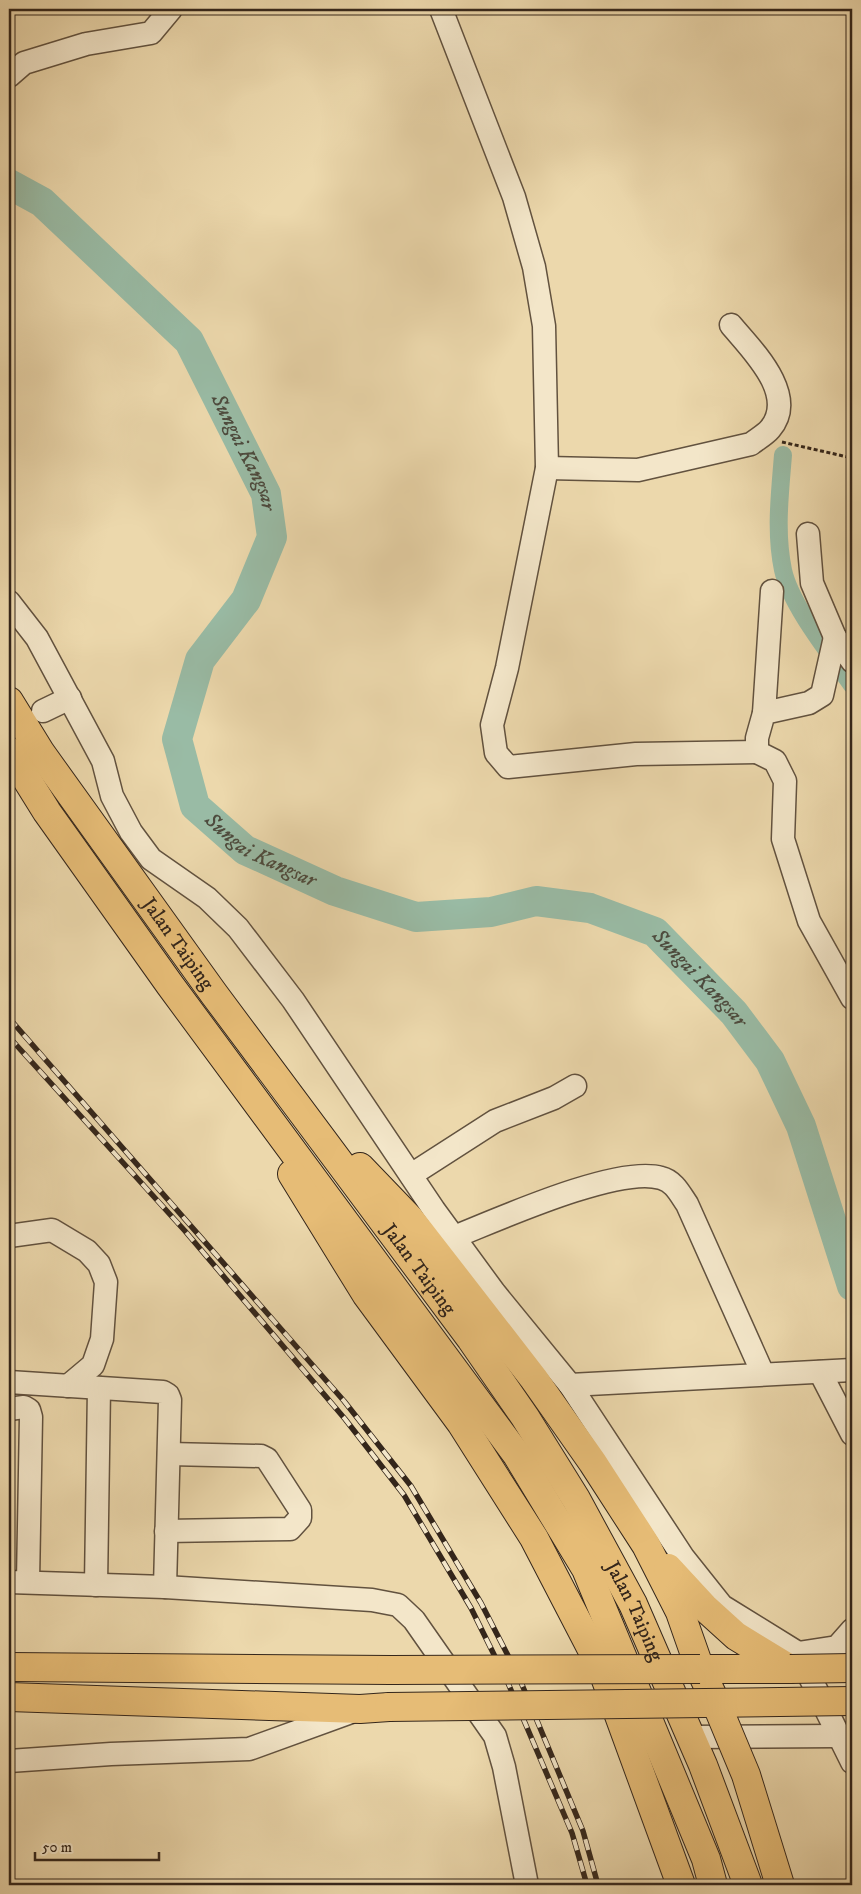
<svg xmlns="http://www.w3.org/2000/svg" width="861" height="1894" viewBox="0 0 861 1894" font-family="'IM FELL DW Pica',serif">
<rect width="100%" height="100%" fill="#ecd8ac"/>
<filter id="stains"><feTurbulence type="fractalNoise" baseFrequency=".004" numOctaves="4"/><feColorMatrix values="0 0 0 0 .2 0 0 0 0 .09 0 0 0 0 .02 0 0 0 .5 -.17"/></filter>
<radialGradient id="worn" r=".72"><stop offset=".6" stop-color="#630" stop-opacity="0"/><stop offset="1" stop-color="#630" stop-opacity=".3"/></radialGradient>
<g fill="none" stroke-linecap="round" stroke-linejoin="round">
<path stroke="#99bba5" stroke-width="18" d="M783,455C780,493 775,532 783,570C791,606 831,655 852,685"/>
<path stroke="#99bba5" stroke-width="30" id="s1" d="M9,184L42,202L189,341L266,494L272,537L246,600L200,660L177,739L195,806L245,850L335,891L416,917L491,912L536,901L590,908L655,932L734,1013L770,1061L801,1126L852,1286"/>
<g stroke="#62523f" stroke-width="25">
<g id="minor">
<path d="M441,9L514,197L534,267L544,326L547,468L507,668L492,725L496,753L508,767L636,754L757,752"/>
<path d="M9,76L24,63L86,44L151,33L171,9"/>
<path d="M547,468L638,470L751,444C757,439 765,435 770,429C799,395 751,349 731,325"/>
<path d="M808,534L812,583L835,637"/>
<path d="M9,602L37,638L103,761L112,796L131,832L151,859L207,898L238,928L293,1000L434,1210L494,1292L570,1385L683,1557L722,1606L798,1653L852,1762"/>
<path d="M852,661L835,637L822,695L809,703L764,713L757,738V752L775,761L785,781L783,839L809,921L852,998"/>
<path d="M43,711L70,698"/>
<path d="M764,713L772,591"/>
<path d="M411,1175L495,1121L554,1098L575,1086"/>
<path d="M9,1236L52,1230L87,1251L99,1264L106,1282L102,1339L93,1365L68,1386"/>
<path d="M454,1237C497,1220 618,1165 661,1178C674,1181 680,1194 687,1204L763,1374"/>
<path d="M820,1372L852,1434"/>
<path d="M9,1382L163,1392L168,1395L170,1400L165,1587"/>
<path d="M570,1385L852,1370"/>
<path d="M9,1409L24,1407L29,1410L31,1417L28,1581"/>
<path d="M166,1531L290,1529L300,1518V1510L267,1459L261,1456L169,1454"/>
<path d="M9,1582L165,1587L372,1600L398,1605L414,1620L495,1736L504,1767L527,1885"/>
<path d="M96,1585L99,1388"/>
<path d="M798,1653L837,1647L852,1630"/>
<path d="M691,1737L838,1736"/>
<path d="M9,1761L111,1754L249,1749L354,1711"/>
</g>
</g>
<g stroke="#34261b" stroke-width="30">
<g id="highway">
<path id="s2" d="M9,701L41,753L214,994L471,1339L525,1417L576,1499L633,1604L703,1765L748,1885"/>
<path d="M9,751L47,812L170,985L517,1455L586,1569L706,1859L713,1885"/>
<path d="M360,1167L410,1219L534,1379L593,1463L646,1545L680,1612L700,1669L716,1703"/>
<path d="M292,1174L366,1294L461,1423L534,1538L602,1669L681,1885"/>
<path d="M668,1568L704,1607L736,1636L790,1669"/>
<path d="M9,1667L391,1670"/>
<path d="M700,1669H790"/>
<path d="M9,1697L360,1709L389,1707"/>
</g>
</g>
<path stroke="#34261b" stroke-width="3" stroke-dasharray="4 2.5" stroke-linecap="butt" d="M782,442L852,458"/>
<use href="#minor" stroke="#f3e6c9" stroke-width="22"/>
<use href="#highway" stroke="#e6bc76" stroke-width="28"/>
<g stroke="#34261b" stroke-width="5.5">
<g id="rail">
<path d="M9,1018L344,1401L411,1486L481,1603L518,1675L583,1831L598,1885"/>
<path d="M9,1037L185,1231L345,1419L404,1495L471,1608L508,1683L572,1833L587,1885"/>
</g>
</g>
<use href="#rail" stroke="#f3e6c9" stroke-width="4" stroke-dasharray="11" stroke-linecap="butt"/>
<g stroke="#34261b" stroke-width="30" stroke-linecap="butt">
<g id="highway-bridge">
<path d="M790,1669L852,1668"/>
<path d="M391,1670L700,1669"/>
<path d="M716,1703L746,1775L780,1885"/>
<path d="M389,1707L852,1701"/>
</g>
</g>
<use href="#highway-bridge" stroke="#e6bc76" stroke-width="28"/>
</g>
<g text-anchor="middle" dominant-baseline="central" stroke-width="4" stroke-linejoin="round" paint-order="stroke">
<g font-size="20" fill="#34261b" stroke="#f3e6c9">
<text stroke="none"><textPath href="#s2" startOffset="296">Jalan Taiping</textPath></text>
<text stroke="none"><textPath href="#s2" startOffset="701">Jalan Taiping</textPath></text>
<text stroke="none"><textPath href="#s2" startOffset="1106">Jalan Taiping</textPath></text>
</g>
<g font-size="21" font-style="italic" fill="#4d4b3e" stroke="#f3e6c9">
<text stroke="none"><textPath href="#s1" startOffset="364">Sungai Kangsar</textPath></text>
<text stroke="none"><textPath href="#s1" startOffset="830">Sungai Kangsar</textPath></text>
<text stroke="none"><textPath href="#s1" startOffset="1310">Sungai Kangsar</textPath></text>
</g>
</g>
<rect width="861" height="1894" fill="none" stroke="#ecd8ac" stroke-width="30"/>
<rect x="10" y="10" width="841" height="1874" fill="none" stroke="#34261b" stroke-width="2.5"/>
<rect x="15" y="15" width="831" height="1864" fill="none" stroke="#34261b"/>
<path d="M35 1852v8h124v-8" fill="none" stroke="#34261b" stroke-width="2.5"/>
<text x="42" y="1852" font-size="15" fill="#34261b" stroke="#f3e6c9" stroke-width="4" paint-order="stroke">50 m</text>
<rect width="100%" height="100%" filter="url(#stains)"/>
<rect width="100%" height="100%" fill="url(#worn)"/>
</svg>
